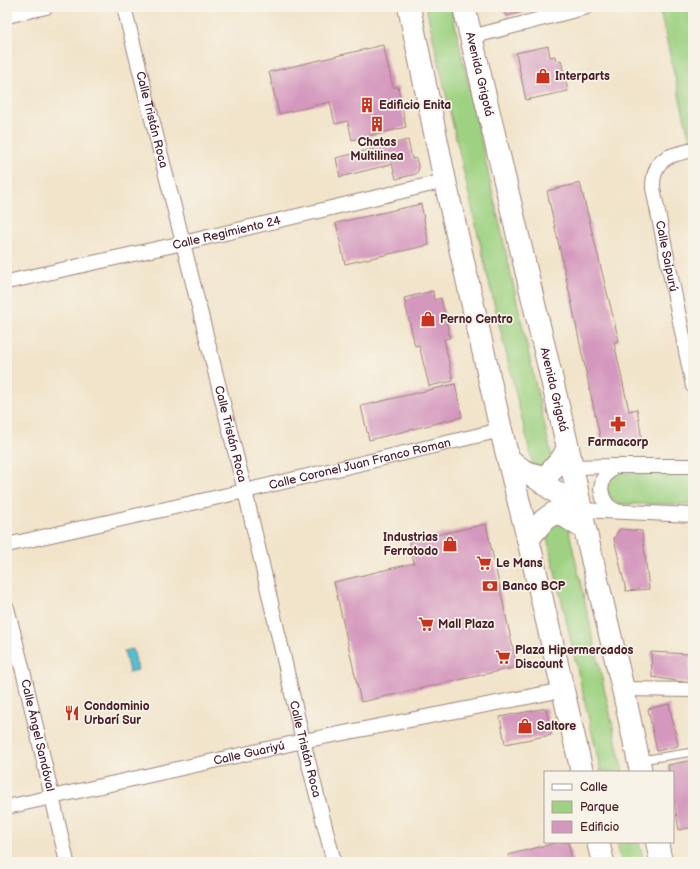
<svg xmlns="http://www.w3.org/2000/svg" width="700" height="869" viewBox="0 0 700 869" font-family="'Balsamiq Sans',sans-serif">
<rect width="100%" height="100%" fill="#f7f3e8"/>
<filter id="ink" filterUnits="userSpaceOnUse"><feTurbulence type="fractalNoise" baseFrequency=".025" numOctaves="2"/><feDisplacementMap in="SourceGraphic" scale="8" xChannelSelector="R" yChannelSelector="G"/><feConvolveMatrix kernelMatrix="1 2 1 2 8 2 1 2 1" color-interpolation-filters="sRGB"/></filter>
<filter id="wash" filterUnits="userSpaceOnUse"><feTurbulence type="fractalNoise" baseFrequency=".012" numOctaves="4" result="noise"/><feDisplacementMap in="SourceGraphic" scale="16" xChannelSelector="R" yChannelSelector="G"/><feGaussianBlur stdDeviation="0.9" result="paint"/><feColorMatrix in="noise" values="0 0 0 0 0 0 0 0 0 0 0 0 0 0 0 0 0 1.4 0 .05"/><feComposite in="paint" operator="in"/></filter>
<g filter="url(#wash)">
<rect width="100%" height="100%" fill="#f1e4ca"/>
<g fill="#9ed282" stroke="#747856">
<path d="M426,7H451L552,458L548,468L533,465L489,282Z"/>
<path d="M659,7H693V142H690Z"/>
<path d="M620,473H693V504H618C608,496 608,494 607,482L612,475Z"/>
<path d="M556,522L568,527L623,772H601L547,537L549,526Z"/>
<path d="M617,842H639L644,862H621Z"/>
</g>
<path fill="#54bfd0" stroke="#4f6f7e" d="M133,649L138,670L129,672L124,651Z"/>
<g id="blocks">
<g fill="#d497bd">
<path d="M502,7H540V8L507,16L502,10Z"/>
<path d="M383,45L393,87H398L406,127L352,140L348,121L335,124L330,102L279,114L269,72Z"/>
<path d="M548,46L550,57L555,56L556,61L561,60L568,91L526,100L516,53Z"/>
<path d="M408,140L412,159L416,158L419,169L416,174L396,179L392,164L340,177L336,158Z"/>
<path d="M580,183L619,341L614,342L629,411L637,409L643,446L611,445L604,443L600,437L581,349L572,305L547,191Z"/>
<path d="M421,204L429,245L345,264L336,223Z"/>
<path d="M433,291L434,300L441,298L450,338L444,339L453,381L429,386L419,345L415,346L404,298Z"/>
<path d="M455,384L462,417L369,440L361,406Z"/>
<path d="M486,524L517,667L361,702L334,582L414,563L409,541Z"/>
<path d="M620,529L642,531L649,589L626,591L614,538Z"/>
<path d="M651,652L690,654L689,683L652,677Z"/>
<path d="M669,704L678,746L657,751L648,709Z"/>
<path d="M546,708L551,735L505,744L500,717Z"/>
<path d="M693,760V827L679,830L673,795V772H669L668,765Z"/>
<path d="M559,842H568L573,862H509L508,855Z"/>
</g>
</g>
</g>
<g filter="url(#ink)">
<use href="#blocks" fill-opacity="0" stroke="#9e827a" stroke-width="1"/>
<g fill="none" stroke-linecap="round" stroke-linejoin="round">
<g stroke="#9e827a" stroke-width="9">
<path id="lane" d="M641,760L693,752"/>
</g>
<g stroke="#9e827a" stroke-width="16">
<g id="street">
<path id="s1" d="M124,7L245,491L303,741L334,862"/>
<path d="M7,16L46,7"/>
<path d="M471,37L587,7"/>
<path id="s2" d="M693,150C678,154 659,155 655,173C653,178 653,183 653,188L693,386"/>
<path id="s3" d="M7,282L183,243L445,181"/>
<path d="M613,466L603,479L601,489L603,498L608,506L616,511"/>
<path d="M572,467L613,466H693"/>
<path d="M581,510L693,515"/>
<path id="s4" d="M7,545L245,491L501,430"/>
<path id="s5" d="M7,608L25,679L67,862"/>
<path d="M623,689L693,690"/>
<path id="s6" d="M7,807L303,741L563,690"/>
</g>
</g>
<g stroke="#9e827a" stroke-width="24">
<g id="primary">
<path d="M409,7L445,181L501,430L528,539L582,772"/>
<path id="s7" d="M464,7L568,448L585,529L623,689L641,772"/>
<path d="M508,458C522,471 527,474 546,477L562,459L568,448"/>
<path d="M532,475L581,510"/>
<path d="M528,539L544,520L554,513L563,515L585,529"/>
<path d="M598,842L603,862"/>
<path d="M657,842L661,862"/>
</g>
</g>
<use href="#lane" stroke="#fff" stroke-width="7"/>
<use href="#street" stroke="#fff" stroke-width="14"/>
<use href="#primary" stroke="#fff" stroke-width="22"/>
</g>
</g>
<defs>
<g id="shop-bare" transform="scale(1.2)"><path d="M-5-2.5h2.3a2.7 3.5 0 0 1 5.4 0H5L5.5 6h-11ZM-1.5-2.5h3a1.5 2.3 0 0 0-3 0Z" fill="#c8321e" stroke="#f7f3e8" stroke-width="2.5" paint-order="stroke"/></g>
<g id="building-bare" transform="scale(1.2)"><path d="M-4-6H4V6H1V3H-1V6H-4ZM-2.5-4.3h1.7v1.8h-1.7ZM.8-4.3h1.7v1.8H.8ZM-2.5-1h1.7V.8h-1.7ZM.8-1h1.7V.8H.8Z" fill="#c8321e" stroke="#f7f3e8" stroke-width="2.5" paint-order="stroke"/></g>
<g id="pharmacy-bare" transform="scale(1.2)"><path d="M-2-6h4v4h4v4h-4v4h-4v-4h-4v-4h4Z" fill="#c8321e" stroke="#f7f3e8" stroke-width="2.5" paint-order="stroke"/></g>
<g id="supermarket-bare" transform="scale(1.2)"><path d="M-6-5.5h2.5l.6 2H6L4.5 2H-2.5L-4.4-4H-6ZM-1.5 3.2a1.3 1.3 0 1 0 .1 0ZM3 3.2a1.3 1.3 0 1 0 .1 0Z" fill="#c8321e" stroke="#f7f3e8" stroke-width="2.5" paint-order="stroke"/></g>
<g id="bank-bare" transform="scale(1.2)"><path d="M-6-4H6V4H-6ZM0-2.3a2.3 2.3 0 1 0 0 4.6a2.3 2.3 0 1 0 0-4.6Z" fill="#c8321e" stroke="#f7f3e8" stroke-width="2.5" paint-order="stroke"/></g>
<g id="restaurant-bare" transform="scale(1.2)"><path d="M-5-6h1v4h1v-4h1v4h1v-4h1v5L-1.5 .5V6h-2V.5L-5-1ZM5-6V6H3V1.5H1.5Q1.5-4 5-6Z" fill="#c8321e" stroke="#f7f3e8" stroke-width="2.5" paint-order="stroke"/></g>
</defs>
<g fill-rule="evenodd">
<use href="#shop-bare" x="543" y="76"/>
<use href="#building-bare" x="367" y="105"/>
<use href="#building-bare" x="377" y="124"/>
<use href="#shop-bare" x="428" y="319"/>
<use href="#pharmacy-bare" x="618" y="424"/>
<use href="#shop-bare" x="450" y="544"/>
<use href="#supermarket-bare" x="484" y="563"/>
<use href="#bank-bare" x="490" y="586"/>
<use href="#supermarket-bare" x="426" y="624"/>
<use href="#supermarket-bare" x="503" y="657"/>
<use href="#restaurant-bare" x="72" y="713"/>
<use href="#shop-bare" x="525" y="726"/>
</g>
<g text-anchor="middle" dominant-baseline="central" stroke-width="3.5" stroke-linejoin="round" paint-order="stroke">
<g font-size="12" fill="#4a1f2b" stroke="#f7f3e8">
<text stroke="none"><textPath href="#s7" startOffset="69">Avenida Grigotá</textPath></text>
<text stroke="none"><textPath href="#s1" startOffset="116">Calle Tristán Roca</textPath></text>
<text stroke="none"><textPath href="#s3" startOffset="225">Calle Regimiento 24</textPath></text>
<text stroke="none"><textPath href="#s2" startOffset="132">Calle Saipurú</textPath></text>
<text stroke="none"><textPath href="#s7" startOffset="393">Avenida Grigotá</textPath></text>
<text stroke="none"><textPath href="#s1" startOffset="440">Calle Tristán Roca</textPath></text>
<text stroke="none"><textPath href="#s4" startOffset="362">Calle Coronel Juan Franco Roman</textPath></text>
<text stroke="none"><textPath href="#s5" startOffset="131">Calle Ángel Sandóval</textPath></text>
<text stroke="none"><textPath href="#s1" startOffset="764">Calle Tristán Roca</textPath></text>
<text stroke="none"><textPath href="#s6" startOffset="248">Calle Guariyú</textPath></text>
</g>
<g font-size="12" font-weight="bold" fill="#4a1f2b" stroke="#f7f3e8" text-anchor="start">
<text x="555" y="76">Interparts</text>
<text x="379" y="105">Edificio Enita</text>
<text x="377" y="142" text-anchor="middle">Chatas<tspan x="377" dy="14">Multilinea</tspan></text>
<text x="440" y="319">Perno Centro</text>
<text x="618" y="442" text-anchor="middle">Farmacorp</text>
<text x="438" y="537" text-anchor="end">Industrias<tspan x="438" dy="14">Ferrotodo</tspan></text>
<text x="496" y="563">Le Mans</text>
<text x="502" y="586">Banco BCP</text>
<text x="438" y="624">Mall Plaza</text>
<text x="515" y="650">Plaza Hipermercados<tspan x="515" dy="14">Discount</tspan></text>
<text x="84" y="706">Condominio<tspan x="84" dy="14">Urbarí Sur</tspan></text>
<text x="537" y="726">Saltore</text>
</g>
</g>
<rect width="700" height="869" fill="none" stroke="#f7f3e8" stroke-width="24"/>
<rect x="544" y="771" width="130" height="72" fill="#f7f3e8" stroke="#b29e9c"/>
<rect x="552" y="784" width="20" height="6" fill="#ffffff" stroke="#b29e9c"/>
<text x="580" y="791" font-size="12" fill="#4a1f2b">Calle</text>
<rect x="552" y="801" width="20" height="12" fill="#9ed282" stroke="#b29e9c"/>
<text x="580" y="811" font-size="12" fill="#4a1f2b">Parque</text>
<rect x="552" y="821" width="20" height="12" fill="#d497bd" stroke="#b29e9c"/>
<text x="580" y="831" font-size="12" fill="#4a1f2b">Edificio</text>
</svg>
